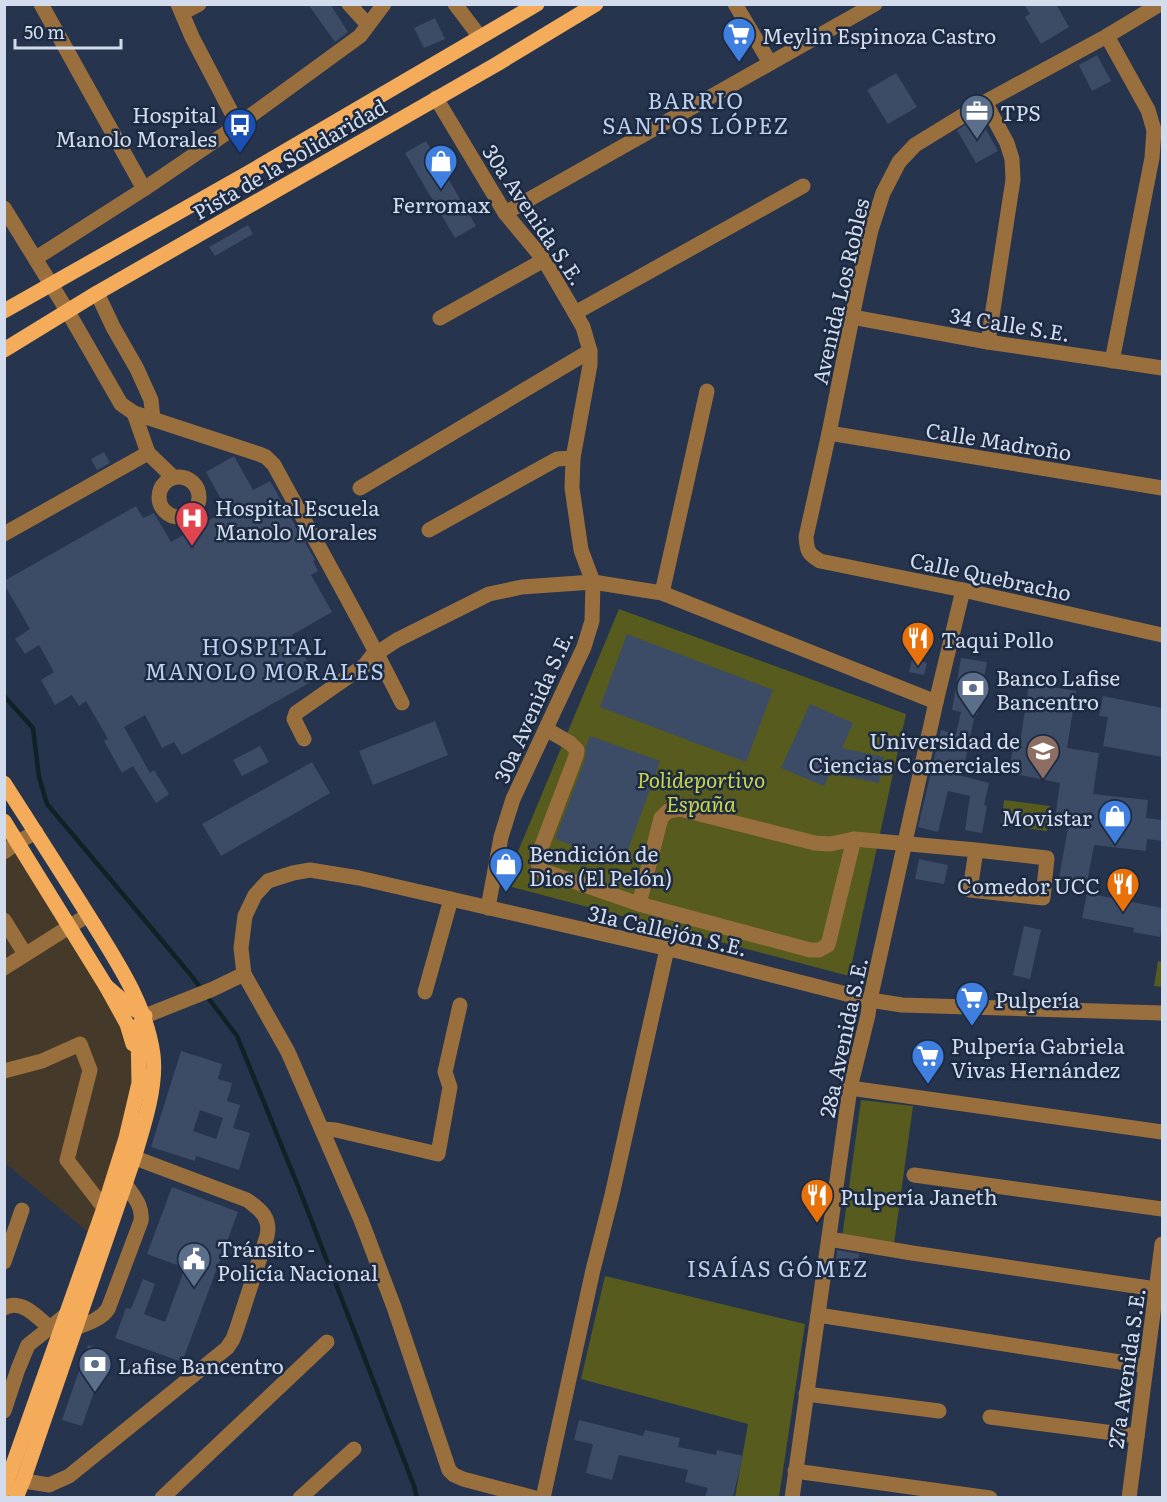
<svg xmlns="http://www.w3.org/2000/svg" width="1167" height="1502" viewBox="0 0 1167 1502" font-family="Literata,serif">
<rect width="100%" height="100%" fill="#26344d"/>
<path fill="#453a2a" d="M5,821L127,1024L139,1083L94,1237L5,1163Z"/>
<g fill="#575b1e">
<path d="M619,609L906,714L849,976L504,885Z"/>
<path d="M1004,800L1050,806L1047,831L1001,825Z"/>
<path d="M1158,961L1162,962V987L1154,986Z"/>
<path d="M861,1100L913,1106L894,1244L842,1238Z"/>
<path d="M605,1276L805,1324L779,1497H735L748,1424L581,1379Z"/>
</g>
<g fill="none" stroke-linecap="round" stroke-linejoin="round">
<path stroke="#0f2326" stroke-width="4.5" d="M4,696L33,728L39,777L47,804L190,974L237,1036L302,1196L414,1486L417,1498"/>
</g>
<g fill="#3d4c66" fill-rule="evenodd">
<path d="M308,4H330L348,32L335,42Z"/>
<path d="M1024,4H1056L1069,27L1041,44L1025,17L1030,14Z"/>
<path d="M435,18L445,39L424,48L414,28Z"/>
<path d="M1097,55L1111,81L1092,91L1079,65Z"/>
<path d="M896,73L917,107L888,124L867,90Z"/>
<path d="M979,117L998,151L976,163L957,130Z"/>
<path d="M426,141L476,226L455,238L405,153Z"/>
<path d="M248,225L253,234L215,256L209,247Z"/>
<path d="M104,452L110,463L97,470L91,459Z"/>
<path d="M234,456L253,490L270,481L315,560L313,561L318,571L311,575L332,612L292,635L314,672L308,675L311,682L182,755L174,742L162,748L145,715L124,727L150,773L154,770L169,794L156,803L133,766L122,773L104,741L108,739L86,701L79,706L72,695L55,705L41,680L54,672L39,645L25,654L15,639L30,629L4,584V581L136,506L143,518L154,513L171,542L227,510L206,472Z"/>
<path d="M627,634L773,690L746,762L600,707Z"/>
<path d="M961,658L987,662L977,715L975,714L962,776L989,783L984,805L987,806L982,833L965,830L970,796L948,791L938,832L918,827L941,730L956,734L961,712L952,710Z"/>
<path d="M912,659L927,663L924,675L909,672Z"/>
<path d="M1029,683L1076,691L1067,748L1099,753L1093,794L1148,800L1146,818L1162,820V841L1147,839L1146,851L1094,845L1087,883L1059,878L1068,828L1054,826L1060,783L1009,773L1014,742L1020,743Z"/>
<path d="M1103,696L1162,708V757L1103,746L1108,717L1099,716Z"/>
<path d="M810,704L853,723L842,748L884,757L879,783L830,773L824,786L781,768Z"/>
<path d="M435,721L448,755L373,785L359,751Z"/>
<path d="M590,736L660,761L623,864L555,839L585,759L586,747Z"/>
<path d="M260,746L269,762L242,776L233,760Z"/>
<path d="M312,762L330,793L221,856L202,824Z"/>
<path d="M919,859L948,865L944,884L915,879Z"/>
<path d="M1087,893L1162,908V923L1160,937L1133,932L1134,928L1082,918Z"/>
<path d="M1024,926L1041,930L1030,979L1013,975Z"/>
<path d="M181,1051L222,1064L218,1079L232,1083L227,1101L240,1105L233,1128L250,1133L239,1170L196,1156L195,1161L151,1147ZM200,1110L223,1118L216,1139L193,1131Z"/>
<path d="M172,1187L238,1212L182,1362L115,1338L126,1308L131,1309L143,1279L155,1284L144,1314L165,1322L185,1268L147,1254Z"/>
<path d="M837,1250L859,1254L858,1265L836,1262Z"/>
<path d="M88,1345L108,1352L82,1426L62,1420Z"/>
<path d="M579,1420L643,1436L645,1430L680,1438L678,1447L716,1455L717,1450L743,1456L733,1497H705L708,1488L685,1482L688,1470L619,1455L612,1480L586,1473L593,1444L574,1440Z"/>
</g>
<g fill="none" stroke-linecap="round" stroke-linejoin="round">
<g stroke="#9a6f3e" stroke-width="15">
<path d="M41,4L144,189"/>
<path d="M178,4L192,37L238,125"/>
<path d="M349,4L368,25"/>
<path d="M455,4L480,37"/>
<path d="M735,4L770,63"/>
<path d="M1160,4L1107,36L985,102L915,145L899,162L883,193L871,230L858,288L829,433L806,537C807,551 808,554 820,561L963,590L1162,635"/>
<path d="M182,13L199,4"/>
<path d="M1107,36L1148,110L1154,130L1152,158L1112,361"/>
<path d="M436,98L505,213L544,260L575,313L583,327L590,351V365L573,458L572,488L581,550L593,582L592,621L584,647L513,799L501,837L488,908"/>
<path d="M985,102L1007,143L1012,159L1013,180L988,342"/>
<path d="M4,208L68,312L121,404L134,413L259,454L266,457L274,465C317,544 362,622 402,703"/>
<path d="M505,213L875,4"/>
<path d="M36,258L144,189L238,125L360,36L384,4"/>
<path d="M97,293L113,327L137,369L151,400L153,419"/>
<path d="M575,313L803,186"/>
<path d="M852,317L988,342L1162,368"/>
<path d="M440,318L544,260"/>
<path d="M134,413L148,453L173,477"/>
<path d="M829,433L1162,488"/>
<circle cx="179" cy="497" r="20"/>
<path d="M360,488L590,351"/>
<path d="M429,530L557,459L573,458"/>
<path d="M4,534L148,453"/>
<path d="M662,593L707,391"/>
<path d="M546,729L570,743L577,750L576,756L538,856V863L541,870L639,904L810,950H819L828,945L854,839"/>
<path d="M304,739L294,719L296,713L365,665L371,657L397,640L489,594L522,587L593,582L662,593L936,702"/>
<path d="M4,852L18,842L36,832"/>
<path d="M639,904L661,818L668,811L680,809L815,843L830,844L854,839L976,850L1047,858L1043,898L970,890L976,850"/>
<path d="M4,920L25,954"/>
<path d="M4,968L88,915"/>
<path d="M425,992L451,899"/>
<path d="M145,1016L213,989L244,974"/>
<path d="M4,1071L42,1061L80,1044L90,1070L67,1160L104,1208L113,1213"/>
<path d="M850,1088L1162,1132"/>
<path d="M322,1129L336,1130L438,1154L450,1087L445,1072L460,1005"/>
<path d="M914,1175L1162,1209"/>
<path d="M829,1239L912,1253L1156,1289"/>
<path d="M4,1262L22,1210"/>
<path d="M4,1308C21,1298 37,1317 49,1327"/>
<path d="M818,1315L1146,1366"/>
<path d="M75,1328C88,1323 100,1320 108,1309L141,1221C143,1206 134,1197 126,1185"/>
<path d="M806,1394L939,1411"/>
<path d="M4,1411L18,1369L28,1345L67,1314"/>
<path d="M990,1417L1137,1436"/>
<path d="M795,1471L990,1498"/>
<path d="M12,1479L49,1485L69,1476L227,1348L233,1339L237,1328L267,1236C271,1218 261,1210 247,1200L122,1153"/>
<path d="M162,1498L327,1342"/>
<path d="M300,1498L354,1449"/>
<path d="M535,1498L463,1479L454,1475L449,1470L394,1307L361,1220L288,1052L244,974L241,948L245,916L255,895L268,881L293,873L310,870L359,878L682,952L870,1000L902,1005L1162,1013"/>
<path d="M543,1498L593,1270L612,1195L667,949"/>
<path d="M792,1498L850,1088L868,1015L870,1000L936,702L963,590"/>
<path d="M1129,1498L1162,1244"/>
</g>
<g stroke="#f4ac5b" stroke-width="15">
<path d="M4,311L248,173L537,4"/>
<path d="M4,350L97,293L497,64L596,4"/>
<path d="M4,783C34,830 64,876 93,923C118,963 147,1007 153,1055C157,1087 143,1128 134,1158L23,1481L16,1498"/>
<path d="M4,821L106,986L127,1024L133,1044"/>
<path d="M4,1490L104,1208L126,1138L139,1083L138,1032L139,1025L145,1016L128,1005L106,986"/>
</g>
</g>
<defs>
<g id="supermarket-pin" transform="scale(1.725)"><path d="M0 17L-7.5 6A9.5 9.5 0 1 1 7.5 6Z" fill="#3f7fe0" stroke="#1c2a42"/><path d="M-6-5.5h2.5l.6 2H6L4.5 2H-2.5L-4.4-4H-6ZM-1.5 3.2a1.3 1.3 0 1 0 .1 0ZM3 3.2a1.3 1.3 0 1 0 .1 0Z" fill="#fff"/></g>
<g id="office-pin" transform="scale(1.725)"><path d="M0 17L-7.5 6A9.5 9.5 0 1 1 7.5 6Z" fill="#5c6f8a" stroke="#1c2a42"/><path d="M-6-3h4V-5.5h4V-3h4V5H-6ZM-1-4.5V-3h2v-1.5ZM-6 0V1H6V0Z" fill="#fff"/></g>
<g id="bus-pin" transform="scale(1.725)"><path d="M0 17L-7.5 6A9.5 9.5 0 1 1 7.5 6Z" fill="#1a4fb4" stroke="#1c2a42"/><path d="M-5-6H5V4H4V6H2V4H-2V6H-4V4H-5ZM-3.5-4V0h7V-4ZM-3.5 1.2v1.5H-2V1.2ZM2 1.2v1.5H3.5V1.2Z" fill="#fff"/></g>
<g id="shop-pin" transform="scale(1.725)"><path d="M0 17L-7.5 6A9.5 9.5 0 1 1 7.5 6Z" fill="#3f7fe0" stroke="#1c2a42"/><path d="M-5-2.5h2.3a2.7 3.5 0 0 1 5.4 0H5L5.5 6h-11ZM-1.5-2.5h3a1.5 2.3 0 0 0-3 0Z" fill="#fff"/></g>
<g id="hospital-pin" transform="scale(1.725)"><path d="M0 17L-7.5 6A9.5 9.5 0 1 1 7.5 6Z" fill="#e0444e" stroke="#1c2a42"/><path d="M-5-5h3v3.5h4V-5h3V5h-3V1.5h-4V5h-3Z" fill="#fff"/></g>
<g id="restaurant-pin" transform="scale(1.725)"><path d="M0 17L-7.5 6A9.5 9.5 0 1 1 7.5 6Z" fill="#e8710a" stroke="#1c2a42"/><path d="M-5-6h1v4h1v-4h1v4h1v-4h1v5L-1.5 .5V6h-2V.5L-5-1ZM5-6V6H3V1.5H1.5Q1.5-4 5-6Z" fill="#fff"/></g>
<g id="bank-pin" transform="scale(1.725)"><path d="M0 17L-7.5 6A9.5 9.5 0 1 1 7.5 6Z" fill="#5c6f8a" stroke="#1c2a42"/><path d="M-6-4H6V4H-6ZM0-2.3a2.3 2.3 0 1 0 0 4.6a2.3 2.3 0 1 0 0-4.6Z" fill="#fff"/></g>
<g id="university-pin" transform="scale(1.725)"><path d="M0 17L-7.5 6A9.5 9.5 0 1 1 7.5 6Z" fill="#8d6e63" stroke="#1c2a42"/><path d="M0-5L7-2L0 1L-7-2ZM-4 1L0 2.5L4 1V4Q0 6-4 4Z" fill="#fff"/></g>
<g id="civic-pin" transform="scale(1.725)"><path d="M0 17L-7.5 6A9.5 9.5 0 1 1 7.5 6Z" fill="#5c6f8a" stroke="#1c2a42"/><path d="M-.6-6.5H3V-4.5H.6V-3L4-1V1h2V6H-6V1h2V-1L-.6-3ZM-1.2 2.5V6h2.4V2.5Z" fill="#fff"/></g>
</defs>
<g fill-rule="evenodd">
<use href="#supermarket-pin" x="739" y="34"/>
<use href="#office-pin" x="977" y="111"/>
<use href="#bus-pin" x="240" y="125"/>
<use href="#shop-pin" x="441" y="161"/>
<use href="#hospital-pin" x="192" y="518"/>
<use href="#restaurant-pin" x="918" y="638"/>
<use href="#bank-pin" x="973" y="688"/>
<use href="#university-pin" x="1043" y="751"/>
<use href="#shop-pin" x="1115" y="816"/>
<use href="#shop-pin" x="506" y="864"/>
<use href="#restaurant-pin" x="1123" y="884"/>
<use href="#supermarket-pin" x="972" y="998"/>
<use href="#supermarket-pin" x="928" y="1056"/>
<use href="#restaurant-pin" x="817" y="1195"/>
<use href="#civic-pin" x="194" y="1259"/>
<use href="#bank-pin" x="95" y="1364"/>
</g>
<g text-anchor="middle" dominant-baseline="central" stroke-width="5" stroke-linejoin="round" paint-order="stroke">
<g font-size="21" fill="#d3dcec" stroke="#1c2a42" text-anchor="start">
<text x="762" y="34">Meylin Espinoza Castro</text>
<text x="1000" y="111">TPS</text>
<text x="217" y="113" text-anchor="end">Hospital<tspan x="217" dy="24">Manolo Morales</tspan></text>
<text x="441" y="203" text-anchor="middle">Ferromax</text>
<text x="215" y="506">Hospital Escuela<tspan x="215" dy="24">Manolo Morales</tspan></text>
<text x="941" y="638">Taqui Pollo</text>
<text x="996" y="676">Banco Lafise<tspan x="996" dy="24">Bancentro</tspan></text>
<text x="1020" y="739" text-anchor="end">Universidad de<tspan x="1020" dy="24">Ciencias Comerciales</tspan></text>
<text x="1092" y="816" text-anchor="end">Movistar</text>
<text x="529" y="852">Bendición de<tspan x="529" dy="24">Dios (El Pelón)</tspan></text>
<text x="1100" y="884" text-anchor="end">Comedor UCC</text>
<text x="995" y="998">Pulpería</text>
<text x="951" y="1044">Pulpería Gabriela<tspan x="951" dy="24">Vivas Hernández</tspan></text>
<text x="840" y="1195">Pulpería Janeth</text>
<text x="217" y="1247">Tránsito -<tspan x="217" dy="24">Policía Nacional</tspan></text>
<text x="118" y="1364">Lafise Bancentro</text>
</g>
<g font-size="21" fill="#d3dcec" stroke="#1c2a42">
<text transform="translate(289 158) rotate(-30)">Pista de la Solidaridad</text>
<text transform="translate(535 214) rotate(56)">30a Avenida S.E.</text>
<text transform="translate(839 291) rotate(-77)">Avenida Los Robles</text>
<text transform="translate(1010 323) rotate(9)">34 Calle S.E.</text>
<text transform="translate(999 440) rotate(9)">Calle Madroño</text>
<text transform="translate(991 575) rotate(12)">Calle Quebracho</text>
<text transform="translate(532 706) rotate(-66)">30a Avenida S.E.</text>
<text transform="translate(668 929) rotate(13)">31a Callejón S.E.</text>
<text transform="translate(842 1037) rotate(-78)">28a Avenida S.E.</text>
<text transform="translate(1125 1368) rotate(-82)">27a Avenida S.E.</text>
</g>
<g font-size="21" font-style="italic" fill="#ccd548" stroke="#1c2a42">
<text x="701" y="778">Polideportivo<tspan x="701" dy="24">España</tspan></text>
</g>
<g font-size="22" letter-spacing="1.5" fill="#bed0ef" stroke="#1c2a42">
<text x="696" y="99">BARRIO<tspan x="696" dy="25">SANTOS LÓPEZ</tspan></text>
<text x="265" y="645">HOSPITAL<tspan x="265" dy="25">MANOLO MORALES</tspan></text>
<text x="778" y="1267">ISAÍAS GÓMEZ</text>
</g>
</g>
<rect width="1167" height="1502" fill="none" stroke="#d3dcec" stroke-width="12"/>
<path d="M15 39v9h106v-9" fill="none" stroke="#d3dcec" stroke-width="3"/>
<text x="24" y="39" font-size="18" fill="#d3dcec" stroke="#1c2a42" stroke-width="4.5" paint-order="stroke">50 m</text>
</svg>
